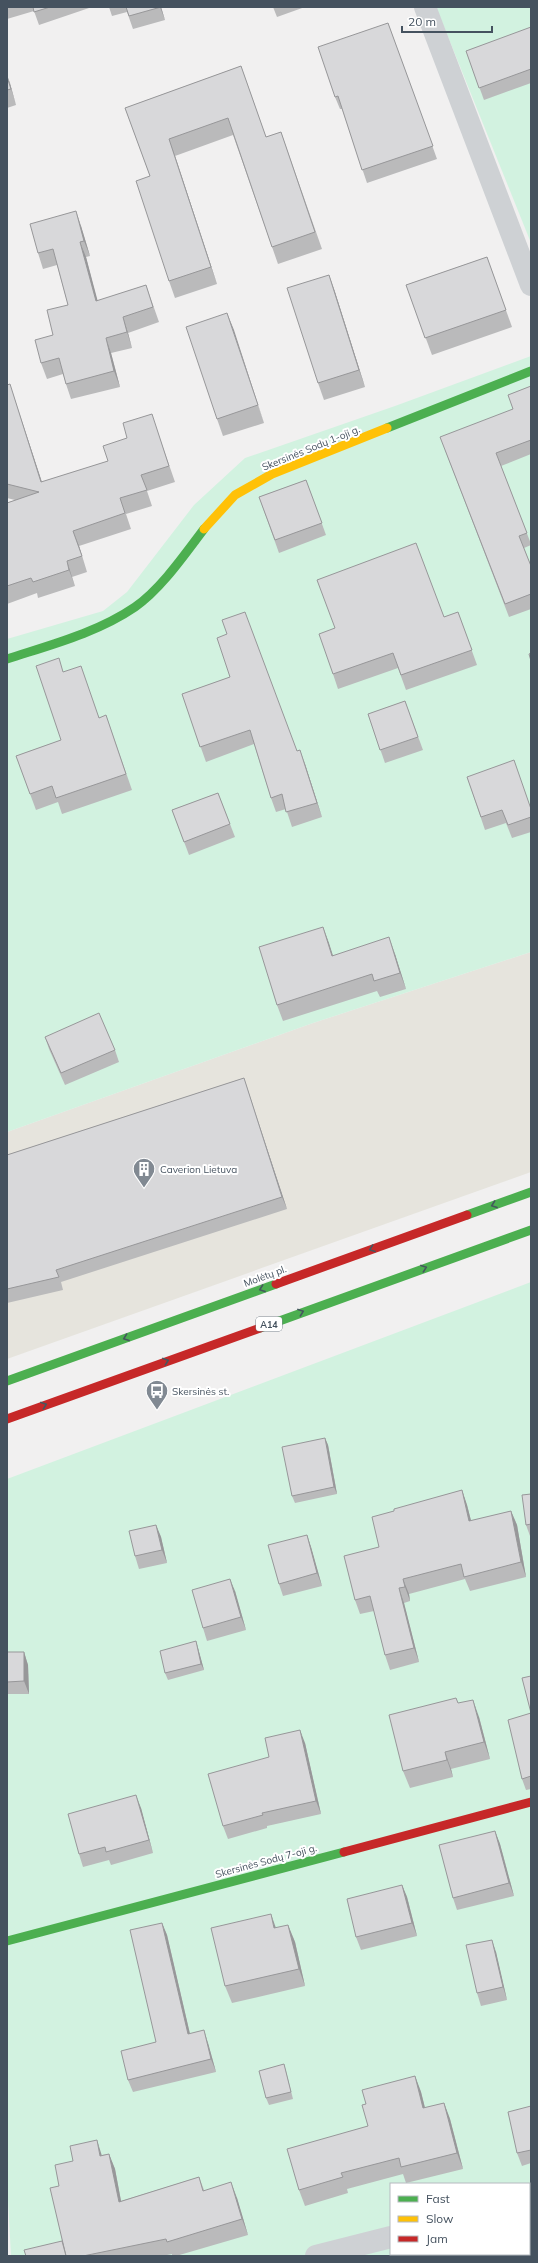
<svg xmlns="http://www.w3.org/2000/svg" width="538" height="2263" viewBox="0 0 538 2263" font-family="Mulish,sans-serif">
<rect width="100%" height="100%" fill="#f1f0f0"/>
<path fill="#e6e4dd" d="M531,952V1172L7,1359V1132L313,1023Z"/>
<g fill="#d2f2e0" fill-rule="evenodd">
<path d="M436,7H531V243Z"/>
<path d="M531,356V952L313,1023L7,1132V639L103,611L127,592L194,505L245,458L395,406Z"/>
<path d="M531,1282V2256H11L7,2182V1479ZM391,2184H529V2254H391Z"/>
</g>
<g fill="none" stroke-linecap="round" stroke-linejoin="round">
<g stroke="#ced1d4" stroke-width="22">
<path d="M425,7L531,285"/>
<path d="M529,2201H531"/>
<path d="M316,2256L391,2237"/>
</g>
<g stroke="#4caf50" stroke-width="9">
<path d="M387,428L531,371"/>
<path d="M7,659C50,645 97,633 135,607C161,589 185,554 204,529"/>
<path d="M467,1215L531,1192"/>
<path d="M260,1328L531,1230"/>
<path d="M7,1381L276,1284"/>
<path d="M7,1941L344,1852"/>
</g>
<path stroke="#ffc107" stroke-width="9" d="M204,529L235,495L272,474L387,428"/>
<g stroke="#c62828" stroke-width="9">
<path d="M276,1284L467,1215"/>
<path d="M7,1419L260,1328"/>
<path d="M344,1852L531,1802"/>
</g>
</g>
<g fill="#bababb">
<path d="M7,7H92L39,25L34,11L7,19Z"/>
<path d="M109,7H161L165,20L133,29L127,12L112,16Z"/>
<path d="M273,7H305L277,17Z"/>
<path d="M388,23L437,159L367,183L342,109H340L335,97Z"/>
<path d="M531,28V83L484,100L466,51Z"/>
<path d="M241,66L266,137L281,132L322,249L278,264L233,135L175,156L217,284L175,298L169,281L150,176L125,108Z"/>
<path d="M7,75L16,105L7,108Z"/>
<path d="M81,226L90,256L86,257L97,301L146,285L159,322L128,333L132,348L111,353L120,387L71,399L66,384L63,374L47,379L41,363L53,335L68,305L57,265L43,269L38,253Z"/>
<path d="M487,257L512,327L432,355L406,285Z"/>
<path d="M329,275L335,292L365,387L324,400L318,383Z"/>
<path d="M227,313L264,423L223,436L217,419Z"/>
<path d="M7,385L15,400L42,482L108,461L157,430L175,482L147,491L152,506L126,514L131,529L79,546L87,572L72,577L75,586L38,598L37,593L7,604V503L15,500L7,498Z"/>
<path d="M531,386V454L501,466L531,544V545L524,548L531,566V609L509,617L445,450L513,409L508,395Z"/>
<path d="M306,480L326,535L279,553L259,497Z"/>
<path d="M458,612L477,665L406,690L398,668L338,689L333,674L334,628L444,617Z"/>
<path d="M227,634L305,764L322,817L292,827L286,809L276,812L271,798L254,744L206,762L182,694L230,677Z"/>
<path d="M64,672L100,718L106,715L132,790L62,814L58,802L36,810L16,756L61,740Z"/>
<path d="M405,701L423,750L385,763L368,714Z"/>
<path d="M467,777L531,808V832L512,838L506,823L485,830Z"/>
<path d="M218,793L235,837L189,855L172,810Z"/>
<path d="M323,927L333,956L395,954L406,989L380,997L377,991L283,1021L277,1005Z"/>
<path d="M45,1037L115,1050L119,1062L65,1085L49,1049Z"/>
<path d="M244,1078L287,1209L61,1282L63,1290L7,1303V1155Z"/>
<path d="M325,1438L328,1445L337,1494L295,1503L292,1496Z"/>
<path d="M462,1490L467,1505L471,1521L511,1511L517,1525L526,1577L470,1591L465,1579L409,1594L410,1601L404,1603L419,1662L390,1670L385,1655L374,1611L360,1614L355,1600L379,1547L394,1511Z"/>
<path d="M531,1494V1536H530L526,1525Z"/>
<path d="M156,1525L161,1537L167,1563L139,1569L135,1556Z"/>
<path d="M307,1535L311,1547L322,1586L283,1596L279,1584Z"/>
<path d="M235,1591L246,1630L207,1641L203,1628Z"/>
<path d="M196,1641L198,1648L204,1670L168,1680L165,1673Z"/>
<path d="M7,1652H24L28,1665L29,1694H7Z"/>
<path d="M531,1676V1789L526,1790L522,1779L531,1713Z"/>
<path d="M456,1698L458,1703L479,1717L490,1759L451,1769L453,1777L410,1788L403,1771Z"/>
<path d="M305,1743L321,1814L267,1826V1828L228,1839L223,1826L269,1757Z"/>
<path d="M141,1808L153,1853L111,1865L109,1860L83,1867L79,1854Z"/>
<path d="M495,1831L500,1844L514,1896L457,1910L453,1898Z"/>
<path d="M402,1885L407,1897L417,1936L361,1950L356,1937Z"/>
<path d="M162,1923L167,1935L190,2034L208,2043L216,2072L133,2092L128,2080L156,2042Z"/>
<path d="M288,1925L295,1942L305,1986L232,2003L225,1986Z"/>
<path d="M496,1952L507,2000L481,2006L477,1993Z"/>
<path d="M284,2064L286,2071L293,2099L269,2105L266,2098Z"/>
<path d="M415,2076L421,2092L425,2108L444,2103L450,2119L463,2169L406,2183L403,2174L347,2189L348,2193L305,2206L299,2190L368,2126L366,2104Z"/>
<path d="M531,2106V2163L522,2166L517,2153Z"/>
<path d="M109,2154L115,2169L121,2201L199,2177L204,2190L237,2198L248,2235L176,2256H172V2254L162,2256H26L62,2241L59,2186L102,2155Z"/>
</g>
<g fill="#979799">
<path d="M160,7H161L165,20Z"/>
<path d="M7,75L10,83L16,105L11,89Z"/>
<path d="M169,139L175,156L217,284L211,267Z"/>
<path d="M76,211L81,226L90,256L84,241Z"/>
<path d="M80,242L86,257L102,317L96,301Z"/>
<path d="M329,275L335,292L365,387L359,370Z"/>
<path d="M227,313L234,330L264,423L258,405Z"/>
<path d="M123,317L128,333L132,348L127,332Z"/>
<path d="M106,338L111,353L120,387L114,371Z"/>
<path d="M10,384L15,400L47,498L41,482Z"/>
<path d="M73,531L79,546L87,572L82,556Z"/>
<path d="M67,561L72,577L75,586L69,570Z"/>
<path d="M300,750L305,764L322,817L317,803Z"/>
<path d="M323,927L329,943L338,972L332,956Z"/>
<path d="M389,937L395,954L406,989L400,973Z"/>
<path d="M244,1078L248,1091L287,1209L282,1197Z"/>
<path d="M325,1438L328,1445L337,1494L334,1487Z"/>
<path d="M462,1490L467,1505L475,1536L469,1521Z"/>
<path d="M511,1511L517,1525L526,1577L521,1562Z"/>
<path d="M156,1525L161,1537L167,1563L162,1550Z"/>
<path d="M307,1535L311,1547L322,1586L317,1573Z"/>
<path d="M230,1579L235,1591L246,1630L241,1617Z"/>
<path d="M403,1579L409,1594L410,1601L405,1587Z"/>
<path d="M399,1588L404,1603L419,1662L414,1648Z"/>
<path d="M196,1641L198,1648L204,1670L201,1664Z"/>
<path d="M24,1652L28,1665L29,1694L24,1681Z"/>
<path d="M473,1700L479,1717L490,1759L484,1742Z"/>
<path d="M300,1730L305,1743L321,1814L316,1801Z"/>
<path d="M445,1752L451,1769L453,1777L447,1760Z"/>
<path d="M136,1795L141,1808L153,1853L149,1840Z"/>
<path d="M495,1831L500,1844L514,1896L509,1883Z"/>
<path d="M402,1885L407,1897L417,1936L412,1923Z"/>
<path d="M271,1914L277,1931L274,1928Z"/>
<path d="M162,1923L167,1935L193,2047L188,2034Z"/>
<path d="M288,1925L295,1942L305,1986L299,1969Z"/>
<path d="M492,1940L496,1952L507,2000L503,1987Z"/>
<path d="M204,2030L208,2043L216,2072L211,2059Z"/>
<path d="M415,2076L421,2092L429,2124L423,2108Z"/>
<path d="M444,2103L450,2119L463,2169L457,2153Z"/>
<path d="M97,2140L102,2156H100Z"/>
<path d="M109,2154L115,2169L124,2217L119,2202Z"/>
<path d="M231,2182L237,2198L248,2235L242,2219Z"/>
</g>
<g fill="#d8d8da" stroke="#979799">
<path d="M33,7H50L34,12Z"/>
<path d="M126,7H161L129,16Z"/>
<path d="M388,23L433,146L362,170L338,96L335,97L318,47Z"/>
<path d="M531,27V69L479,88L466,51Z"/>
<path d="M241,66L266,137L281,132L315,232L272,247L228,118L169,139L211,267L169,281L136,181L150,176L125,108Z"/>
<path d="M7,77L11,89L7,90Z"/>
<path d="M76,211L84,241L80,242L96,301L146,285L153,307L123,317L127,332L106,338L114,371L66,384L59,358L41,363L35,340L53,335L47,310L68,305L53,249L38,253L30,224Z"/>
<path d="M487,257L506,310L425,338L406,285Z"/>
<path d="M329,275L359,370L318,383L287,288Z"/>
<path d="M227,313L258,405L217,419L186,327Z"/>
<path d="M10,384L41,482L108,461L103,446L127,438L123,423L152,414L169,466L141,475L147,490L120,498L125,513L73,531L82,556L67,561L69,570L33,582L31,578L7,586V503L39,492L7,484V385Z"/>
<path d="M531,386V440L496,453L527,533L519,536L531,566V594L505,604L440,437L513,409L508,395Z"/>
<path d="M306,480L322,523L275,540L259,497Z"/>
<path d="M416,543L444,617L458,612L472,650L401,675L393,653L333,674L319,634L335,628L317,580Z"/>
<path d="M245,612L297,751L300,750L317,803L286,812L282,794L271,798L250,730L200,747L182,694L230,677L217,638L227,634L222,620Z"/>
<path d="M531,653V661L529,654Z"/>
<path d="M59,658L63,672L81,666L99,718L106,715L126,774L56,798L52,786L30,794L16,756L61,740L36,666Z"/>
<path d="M405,701L418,737L380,750L368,714Z"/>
<path d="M514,760L531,809V817L508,825L502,810L481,817L467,777Z"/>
<path d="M218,793L230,824L184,842L172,810Z"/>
<path d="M323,927L332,956L389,937L400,973L374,981L372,974L277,1005L259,947Z"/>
<path d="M99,1013L115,1050L61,1073L45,1037Z"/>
<path d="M244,1078L282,1197L56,1270L59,1277L7,1289V1155Z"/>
<path d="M325,1438L334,1487L292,1496L282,1447Z"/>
<path d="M462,1490L469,1521L511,1511L521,1562L464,1577L461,1564L403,1579L405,1587L399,1588L414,1648L385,1655L370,1596L355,1600L344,1556L379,1547L372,1517L394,1511V1509Z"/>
<path d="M531,1494V1524L526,1525L522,1495Z"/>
<path d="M156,1525L162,1550L135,1556L129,1531Z"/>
<path d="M307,1535L317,1573L279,1584L268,1545Z"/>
<path d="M230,1579L241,1617L203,1628L192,1590Z"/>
<path d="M196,1641L201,1664L165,1673L160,1651Z"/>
<path d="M7,1652H24V1681L7,1682Z"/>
<path d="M531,1676V1776L522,1779L508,1720L531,1713L522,1678Z"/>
<path d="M456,1698L458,1703L473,1700L484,1742L445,1752L447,1760L403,1771L389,1715Z"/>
<path d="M300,1730L316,1801L262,1813L263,1815L223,1826L208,1774L269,1757L265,1738Z"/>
<path d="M136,1795L149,1840L106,1852L105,1847L79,1854L68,1814Z"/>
<path d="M495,1831L509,1883L453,1898L439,1845Z"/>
<path d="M402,1885L412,1923L356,1937L347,1899Z"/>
<path d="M271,1914L274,1928L288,1925L299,1969L225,1986L211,1928Z"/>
<path d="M162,1923L188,2034L204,2030L211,2059L128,2080L121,2051L156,2042L130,1930Z"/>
<path d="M492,1940L503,1987L477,1993L466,1945Z"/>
<path d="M284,2064L291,2092L266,2098L259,2071Z"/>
<path d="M415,2076L423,2108L444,2103L457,2153L401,2167L399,2158L341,2173L343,2177L299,2190L287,2149L368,2126L362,2105L366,2104L362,2090Z"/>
<path d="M531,2106V2150L517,2153L508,2112Z"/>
<path d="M97,2140L100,2156L109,2154L119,2202L199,2177L203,2191L231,2182L242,2219L167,2242L166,2239L83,2256H66L50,2188L59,2186L55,2165L73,2161L70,2146Z"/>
<path d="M62,2241L66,2256H26L24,2250Z"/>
</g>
<defs><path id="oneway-chevron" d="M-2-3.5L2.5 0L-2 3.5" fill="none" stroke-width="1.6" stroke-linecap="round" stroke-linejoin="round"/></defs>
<g stroke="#45575e">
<use href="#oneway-chevron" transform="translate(494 1205) rotate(160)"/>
<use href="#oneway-chevron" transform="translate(372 1249) rotate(160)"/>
<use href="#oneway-chevron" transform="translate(424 1268) rotate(-20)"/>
<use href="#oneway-chevron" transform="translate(262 1289) rotate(160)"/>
<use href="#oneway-chevron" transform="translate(301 1312) rotate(-20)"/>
<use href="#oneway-chevron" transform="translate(126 1338) rotate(160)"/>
<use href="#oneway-chevron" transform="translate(166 1361) rotate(-20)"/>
<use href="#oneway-chevron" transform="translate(44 1405) rotate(-20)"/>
</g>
<defs>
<g id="building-pin" transform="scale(1.15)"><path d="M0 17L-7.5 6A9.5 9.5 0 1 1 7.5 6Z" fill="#818992" stroke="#fff"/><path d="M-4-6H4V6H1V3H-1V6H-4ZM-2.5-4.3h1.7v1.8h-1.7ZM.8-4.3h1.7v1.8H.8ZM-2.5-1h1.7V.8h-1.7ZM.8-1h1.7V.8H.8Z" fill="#fff"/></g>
<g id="bus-pin" transform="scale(1.15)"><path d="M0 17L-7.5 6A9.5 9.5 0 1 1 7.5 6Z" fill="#818992" stroke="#fff"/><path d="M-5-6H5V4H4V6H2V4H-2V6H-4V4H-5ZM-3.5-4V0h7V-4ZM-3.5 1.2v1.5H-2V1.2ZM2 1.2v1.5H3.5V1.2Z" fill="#fff"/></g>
</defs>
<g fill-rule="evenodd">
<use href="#building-pin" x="144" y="1169"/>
<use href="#bus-pin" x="157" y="1391"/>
</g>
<g text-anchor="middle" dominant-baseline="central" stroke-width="4" stroke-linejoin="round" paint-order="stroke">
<rect fill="#fff" stroke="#7d868f" stroke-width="1" x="256" y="1317" width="26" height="14" rx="3"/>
<g font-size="9" font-weight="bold" fill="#45525f">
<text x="269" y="1324">A14</text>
</g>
<g font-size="10" fill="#45525f" stroke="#fff">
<text transform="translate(311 448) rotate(-22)">Skersinės Sodų 1-oji g.</text>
<text transform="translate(265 1276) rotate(-20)">Molėtų pl.</text>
<text transform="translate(266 1861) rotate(-15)">Skersinės Sodų 7-oji g.</text>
</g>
<g font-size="10" fill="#45525f" stroke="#fff" text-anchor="start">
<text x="160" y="1169">Caverion Lietuva</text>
<text x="172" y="1391">Skersinės st.</text>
</g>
</g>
<rect width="538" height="2263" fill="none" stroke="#45525f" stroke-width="16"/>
<rect x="390" y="2183" width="140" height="72" fill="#ffffff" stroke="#b5babf"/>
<rect x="398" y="2196" width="20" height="6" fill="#4caf50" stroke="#b5babf"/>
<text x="426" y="2203" font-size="12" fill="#45525f">Fast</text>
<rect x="398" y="2216" width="20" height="6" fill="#ffc107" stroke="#b5babf"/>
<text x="426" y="2223" font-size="12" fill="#45525f">Slow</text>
<rect x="398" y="2236" width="20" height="6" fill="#c62828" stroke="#b5babf"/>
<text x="426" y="2243" font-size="12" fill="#45525f">Jam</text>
<path d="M402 26v6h90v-6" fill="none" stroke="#45525f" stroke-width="2"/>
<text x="408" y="26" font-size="12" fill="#45525f" stroke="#ffffff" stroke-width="3" paint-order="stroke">20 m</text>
</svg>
